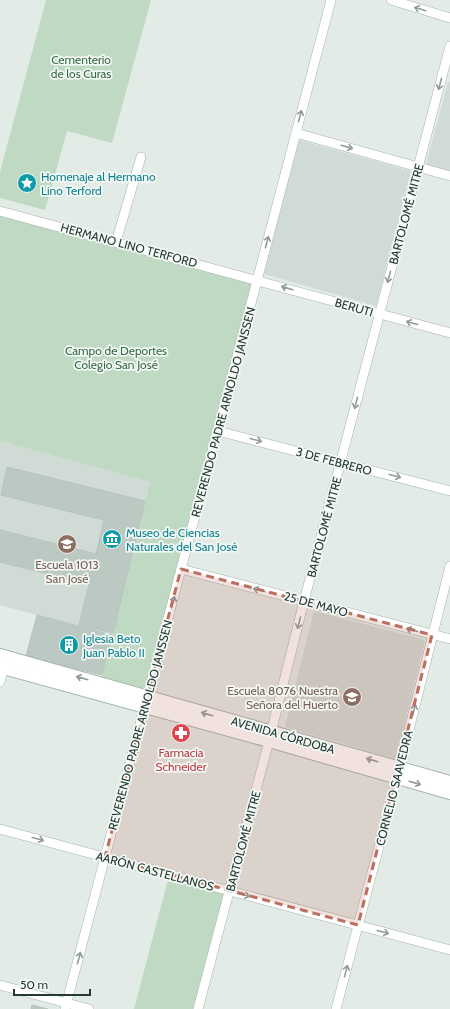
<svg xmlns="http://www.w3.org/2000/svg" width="450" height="1009" viewBox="0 0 450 1009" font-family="Cabin,sans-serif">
<rect width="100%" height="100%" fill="#e3ebe7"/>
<g fill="#d1dbd6">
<path d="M448,82H450V171L426,164Z"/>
<path d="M299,140L411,171L376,306L264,274Z"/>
<path d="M0,441L150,482L112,635L0,605Z"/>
<path d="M314,611L425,640L396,759L285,727Z"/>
</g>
<g fill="#bfd9c3">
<path d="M46,0H151L112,143L67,131L45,210L0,198V172Z"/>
<path d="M0,211L257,280L149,690L102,677L150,482L0,441Z"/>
<path d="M169,876L227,892L197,1009H134Z"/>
</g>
<g fill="#bcc8c2" stroke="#b6c4bd">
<path d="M7,467L145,501L113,633L79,625L89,584L0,562V530L96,554L104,520L1,495Z"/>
<path d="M37,615L112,635L102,675L26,656Z"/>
<path d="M180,728L186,729L183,739L177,738Z"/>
<path d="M32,1005L48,1009H31Z"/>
</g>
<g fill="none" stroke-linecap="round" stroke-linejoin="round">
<g stroke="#a6b2ad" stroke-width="10">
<g id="minor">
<path d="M391,0L450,18"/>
<path d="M296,133L450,176"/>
<path d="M0,211L450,333"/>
<path d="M116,242L141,157"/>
<path d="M218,431L450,491"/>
<path d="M181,569L450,639"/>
<path d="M0,682L4,668"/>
<path d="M0,829L450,950"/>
<path d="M0,985L89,1009"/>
<path d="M65,1009L331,0"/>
<path d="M198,1009L269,741L304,601L450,46"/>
<path d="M336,1009L397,778L450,566"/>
</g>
</g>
<g stroke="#a3b5ad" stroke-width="14">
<g id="secondary">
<path d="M0,655L450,782"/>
<path d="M0,667L269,741L450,793"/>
</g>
</g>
<use href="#minor" stroke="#fff" stroke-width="9"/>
<use href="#secondary" stroke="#fff" stroke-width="12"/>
</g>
<defs><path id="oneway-shaft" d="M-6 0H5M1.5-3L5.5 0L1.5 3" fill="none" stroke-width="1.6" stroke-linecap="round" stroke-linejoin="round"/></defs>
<g stroke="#929c98">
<use href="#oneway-shaft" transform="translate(420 9) rotate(-163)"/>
<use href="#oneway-shaft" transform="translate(440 84) rotate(105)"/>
<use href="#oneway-shaft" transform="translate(300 116) rotate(-75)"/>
<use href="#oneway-shaft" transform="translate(347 147) rotate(16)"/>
<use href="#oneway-shaft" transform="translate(267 242) rotate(-75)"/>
<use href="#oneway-shaft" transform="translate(389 277) rotate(105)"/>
<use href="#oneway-shaft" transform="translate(287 288) rotate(-164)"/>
<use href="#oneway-shaft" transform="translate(412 323) rotate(-165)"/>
<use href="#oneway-shaft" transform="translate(356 403) rotate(105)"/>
<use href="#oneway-shaft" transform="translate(256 440) rotate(15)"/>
<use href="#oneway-shaft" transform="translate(395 476) rotate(15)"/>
<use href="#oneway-shaft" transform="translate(259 590) rotate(-165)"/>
<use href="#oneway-shaft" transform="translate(173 602) rotate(-75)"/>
<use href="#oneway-shaft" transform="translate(299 623) rotate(104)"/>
<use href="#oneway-shaft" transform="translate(412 630) rotate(-165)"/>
<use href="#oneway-shaft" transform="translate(82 678) rotate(-164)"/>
<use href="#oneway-shaft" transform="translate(414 710) rotate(-76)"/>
<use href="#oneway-shaft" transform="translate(207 714) rotate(-164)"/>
<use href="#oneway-shaft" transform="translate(372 760) rotate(-164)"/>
<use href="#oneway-shaft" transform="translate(415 783) rotate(16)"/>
<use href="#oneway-shaft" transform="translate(38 839) rotate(15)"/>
<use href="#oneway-shaft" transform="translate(244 895) rotate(15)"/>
<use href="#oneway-shaft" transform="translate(383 932) rotate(15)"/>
<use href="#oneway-shaft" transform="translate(79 958) rotate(-75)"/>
<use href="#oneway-shaft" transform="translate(346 971) rotate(-76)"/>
</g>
<path fill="#bb6f60" fill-opacity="0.2" stroke="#bb6f60" stroke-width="3" stroke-dasharray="8 5" stroke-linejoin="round" d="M181,569L432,635L358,925L105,857Z"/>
<defs>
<g id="sight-disc" transform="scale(1)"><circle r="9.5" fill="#0f9aa8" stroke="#f3f8f5"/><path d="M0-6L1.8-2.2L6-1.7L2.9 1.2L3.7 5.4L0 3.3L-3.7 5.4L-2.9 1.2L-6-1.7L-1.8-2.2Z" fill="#fff"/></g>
<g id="museum-disc" transform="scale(1)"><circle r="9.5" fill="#0f9aa8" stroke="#f3f8f5"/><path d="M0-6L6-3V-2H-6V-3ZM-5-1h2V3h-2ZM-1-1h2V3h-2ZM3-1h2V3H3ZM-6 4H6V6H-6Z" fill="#fff"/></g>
<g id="school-disc" transform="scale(1)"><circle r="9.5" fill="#8d6e63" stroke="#f3f8f5"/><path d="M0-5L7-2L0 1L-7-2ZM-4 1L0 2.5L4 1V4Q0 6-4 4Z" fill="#fff"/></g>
<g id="building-disc" transform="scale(1)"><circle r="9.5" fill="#0f9aa8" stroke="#f3f8f5"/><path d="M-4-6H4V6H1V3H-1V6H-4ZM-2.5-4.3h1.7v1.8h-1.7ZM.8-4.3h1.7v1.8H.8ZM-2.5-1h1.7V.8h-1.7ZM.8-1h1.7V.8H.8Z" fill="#fff"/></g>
<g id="pharmacy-disc" transform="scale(1)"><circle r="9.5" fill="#e0444e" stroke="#f3f8f5"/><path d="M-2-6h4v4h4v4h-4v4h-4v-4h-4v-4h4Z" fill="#fff"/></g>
</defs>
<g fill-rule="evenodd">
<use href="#sight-disc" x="27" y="183"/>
<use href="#museum-disc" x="112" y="539"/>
<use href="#school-disc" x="67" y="544"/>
<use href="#building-disc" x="69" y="645"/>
<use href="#school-disc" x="352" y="697"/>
<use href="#pharmacy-disc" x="181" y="733"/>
</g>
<g text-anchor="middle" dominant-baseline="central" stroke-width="3.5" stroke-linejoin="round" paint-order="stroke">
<g font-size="12" fill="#346c44" stroke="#f3f8f5">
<text x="81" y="59">Cementerio<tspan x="81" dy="14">de los Curas</tspan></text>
<text x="116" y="350">Campo de Deportes<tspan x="116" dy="14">Colegio San José</tspan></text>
</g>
<g font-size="12" fill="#0d838f" stroke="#f3f8f5" text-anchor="start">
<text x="41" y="176">Homenaje al Hermano<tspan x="41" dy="14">Lino Terford</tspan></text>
<text x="126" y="532">Museo de Ciencias<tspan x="126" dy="14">Naturales del San José</tspan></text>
<text x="83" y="638">Iglesia Beto<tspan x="83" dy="14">Juan Pablo II</tspan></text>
</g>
<g font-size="12" fill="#253a32" stroke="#f3f8f5">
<text transform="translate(406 214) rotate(-75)">BARTOLOMÉ MITRE</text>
<text transform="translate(129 245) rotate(15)">HERMANO LINO TERFORD</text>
<text transform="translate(354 307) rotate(16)">BERUTI</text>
<text transform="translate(223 412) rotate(-75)">REVERENDO PADRE ARNOLDO JANSSEN</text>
<text transform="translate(334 461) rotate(15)">3 DE FEBRERO</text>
<text transform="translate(324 527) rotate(-75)">BARTOLOMÉ MITRE</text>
<text transform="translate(316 604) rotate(15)">25 DE MAYO</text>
<text transform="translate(140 725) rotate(-75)">REVERENDO PADRE ARNOLDO JANSSEN</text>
<text transform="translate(283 735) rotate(16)">AVENIDA CÓRDOBA</text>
<text transform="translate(394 788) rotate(-76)">CORNELIO SAAVEDRA</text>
<text transform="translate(243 841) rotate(-75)">BARTOLOMÉ MITRE</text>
<text transform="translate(155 871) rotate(15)">AARÓN CASTELLANOS</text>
</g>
<g font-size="12" fill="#785e54" stroke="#f3f8f5">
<text x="67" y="564">Escuela 1013<tspan x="67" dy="14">San José</tspan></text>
<text x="338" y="690" text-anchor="end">Escuela 8076 Nuestra<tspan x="338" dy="14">Señora del Huerto</tspan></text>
</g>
<g font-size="12" fill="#be3a42" stroke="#f3f8f5">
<text x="181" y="752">Farmacia<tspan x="181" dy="14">Schneider</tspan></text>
</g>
</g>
<path d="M14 989v6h76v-6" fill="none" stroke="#253a32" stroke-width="2"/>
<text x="20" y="989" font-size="12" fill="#253a32" stroke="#f3f8f5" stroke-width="3" paint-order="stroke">50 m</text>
</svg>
